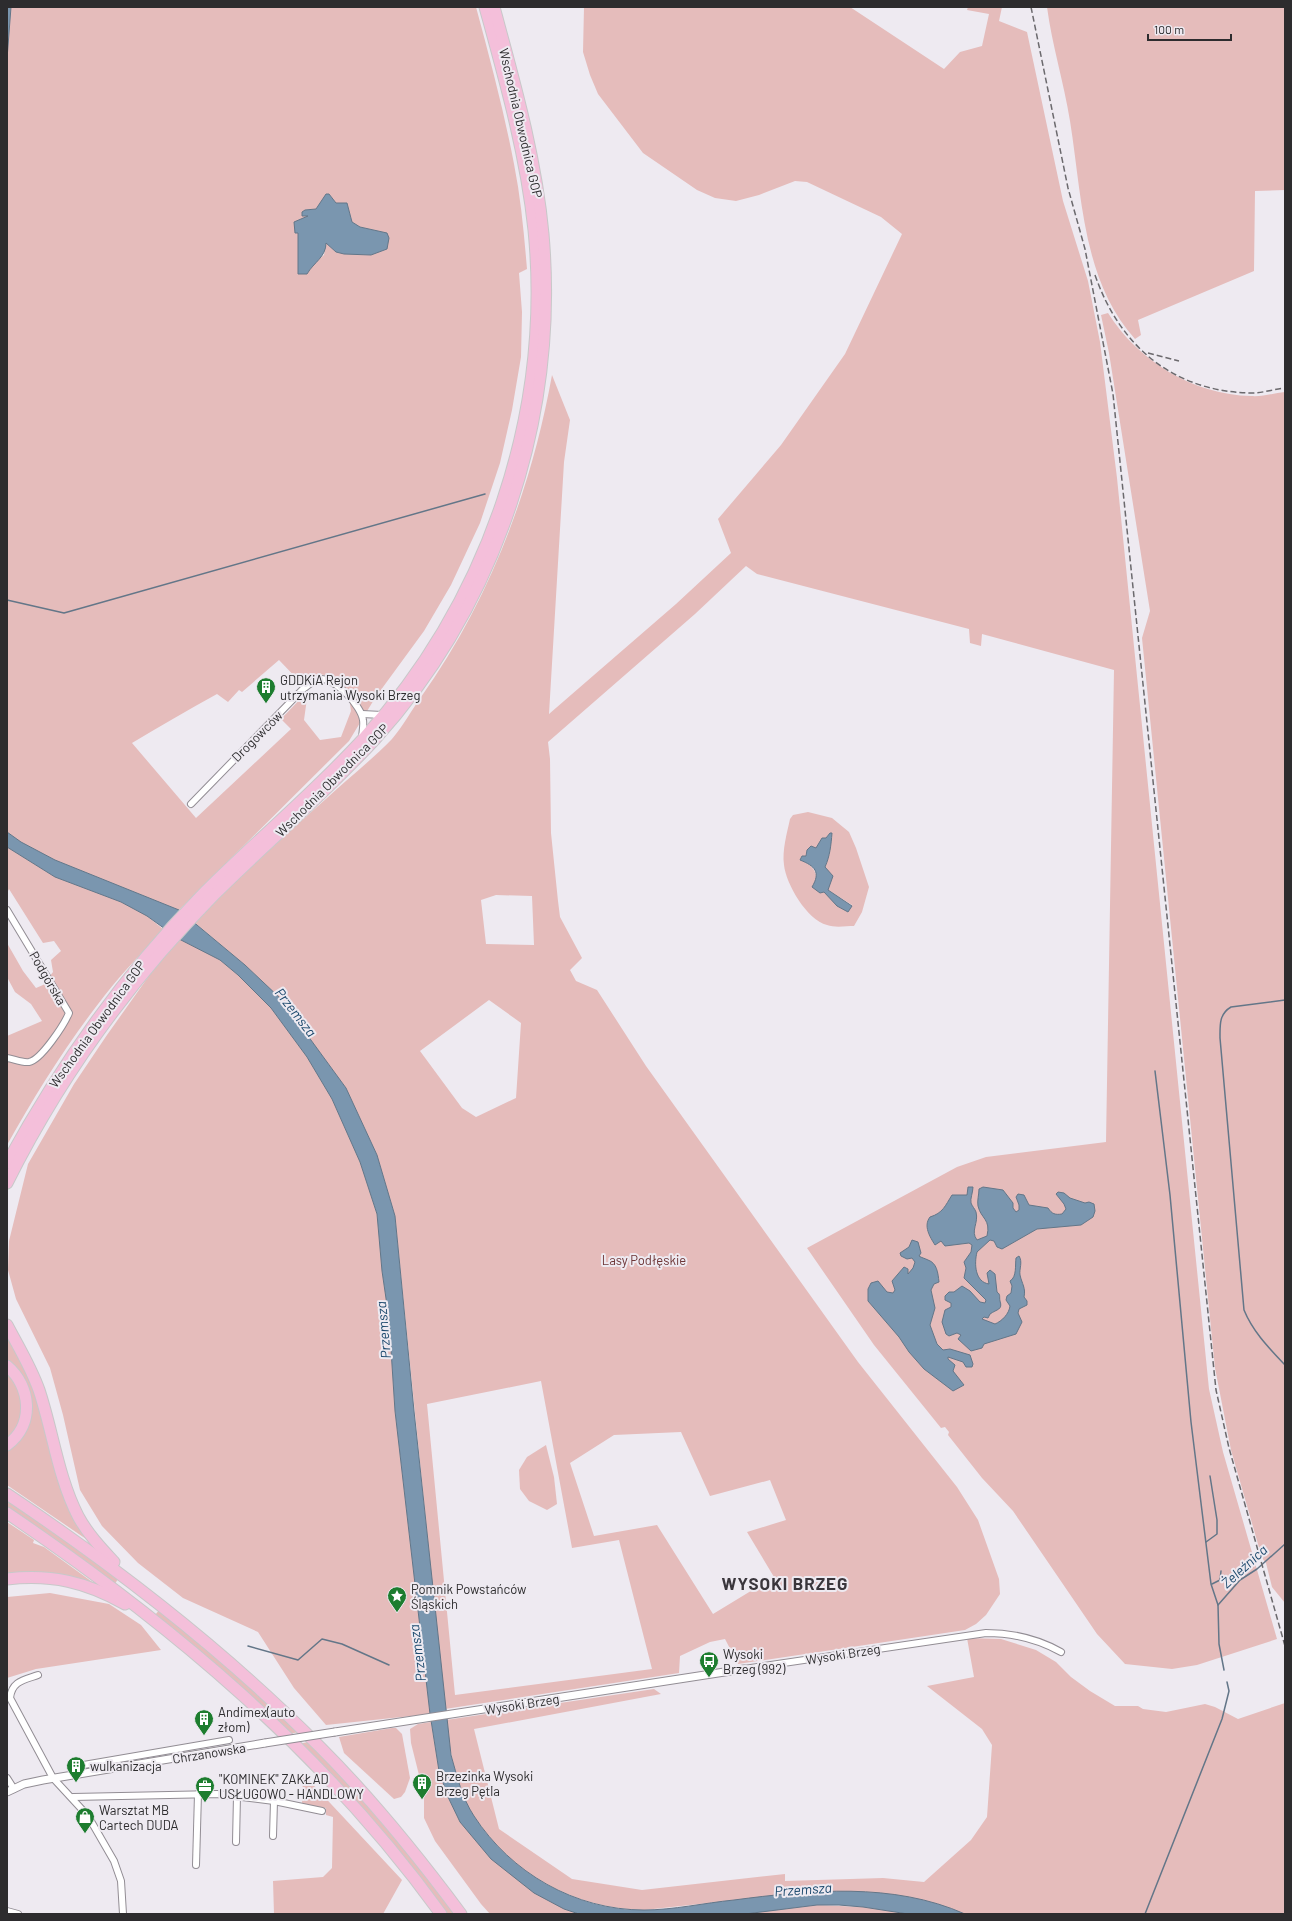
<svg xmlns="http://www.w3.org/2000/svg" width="1292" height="1921" viewBox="0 0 1292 1921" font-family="Barlow,sans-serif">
<rect width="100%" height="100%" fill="#eeeaf1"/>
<g fill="#e5bcbb" fill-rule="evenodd">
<path d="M11,7H476C490,59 504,111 514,164C521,199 524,234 527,269L519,273L522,312L521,357L512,410L500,463L480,523L451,585L424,631L375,698L349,741L179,910L55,860L21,842L7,832V59ZM329,194L336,203H347L352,222L360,227L387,233V249L371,255L344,254L336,252L326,243L324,255L313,264L307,273H298V233L302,220L310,216L305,210L316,209L326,195ZM279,660L303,685L317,674L332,676L348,690L351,711L341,737L320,740L304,720L308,691L281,719L291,729L196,818L132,743C160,726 188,710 217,694L228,702L239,690L242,692Z"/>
<path d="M584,7H850L944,69L960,52L982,46L989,14L967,10L968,7H1002L999,21L1027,32L1063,201L1088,281L1100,342L1117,478L1209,1389L1223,1452L1277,1639L1197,1665L1172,1669L1125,1664L1097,1634L1013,1511L982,1478L948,1435L949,1432L945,1427L941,1428L874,1345L807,1248L957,1167L986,1157L1106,1142L1114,670L982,634L981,646L970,643L969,629L757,574L746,566L695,614L548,742L550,759L551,833L558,901L560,917L582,958L570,970L576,981L597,990L646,1066L858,1362L957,1487L978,1520L999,1579L1000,1594L986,1615L976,1624L965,1630L738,1664L725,1639L710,1642L680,1656L679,1673L445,1709L395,1216L377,1155L346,1088L281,999L245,965L194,922C237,879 282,838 327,798C347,779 373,759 392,739C403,726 411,711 421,697C489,601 531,491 552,375L570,420L564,462L549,714L676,604L731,553L718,519L781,445L845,354L902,234L881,217L807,182L795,181L759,195L736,201L715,198L697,190L643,153L598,94L590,75L583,52ZM496,895L532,896L534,945L486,944L481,900ZM489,1000L521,1023L516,1098L476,1117L462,1108L420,1051ZM541,1381L572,1548L619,1540L652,1669L455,1695L427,1404ZM681,1432L710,1496L770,1480L786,1520L747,1532L774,1577L713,1614L657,1525L594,1536L570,1463L614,1435Z"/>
<path d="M1047,7H1285V190L1255,191L1254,271L1138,320L1141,335L1135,339C1082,280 1082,195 1070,121C1064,83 1052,45 1047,7Z"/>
<path d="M1108,313C1138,361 1194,395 1251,396C1262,397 1274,393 1285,392V1603L1272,1587L1266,1563L1262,1558L1231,1450L1215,1368L1142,638L1150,611L1109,353L1101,315Z"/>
<path d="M808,812L832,818L849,832L856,848L869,887L862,912L854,926C846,926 835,928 827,925C807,920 786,884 784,865C782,850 787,833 790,819L793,815ZM830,833L832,836L830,842V852L825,867L828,890L852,905L848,912C840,905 830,899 824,891C813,876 820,868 800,860L802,856H806L807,850L811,846L816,849L822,838H826Z"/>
<path d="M7,847L55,877L121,902L147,916L163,929C144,951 123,972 105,995C68,1042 36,1093 7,1145V1036L42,1021L31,1004L15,992L7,977V943L23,971L36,988L43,985L53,972L51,960L61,951L54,941L43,943L9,889L7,893Z"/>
<path d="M179,939L220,960L238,975L271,1008L307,1057L332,1099L360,1162L377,1214L382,1271L389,1319L395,1411L430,1714L326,1725L294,1688L258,1632L183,1598L138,1563L102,1526L80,1490L63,1415L50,1368L16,1299L8,1270L9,1241L28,1164L74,1084L107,1035L151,973Z"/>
<path d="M7,1329L30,1374L89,1541L7,1485V1449L29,1415L7,1363Z"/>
<path d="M7,1369L16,1380L24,1414L7,1442Z"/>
<path d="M546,1445L554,1477L557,1504L547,1510L529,1501L520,1489L519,1470L527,1457Z"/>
<path d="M7,1499L119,1577L115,1584L7,1508Z"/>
<path d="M7,1522L34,1540L33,1543L44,1547L95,1584L7,1577Z"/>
<path d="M50,1593L109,1604L141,1625L161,1650L36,1669L7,1678V1597Z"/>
<path d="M160,1609L189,1632L299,1732L289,1734L155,1615Z"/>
<path d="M967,1638L1001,1639L1036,1650L1056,1662L1071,1677L1090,1691L1115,1706H1138L1143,1709L1166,1712L1205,1704L1215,1707L1238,1719L1285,1703V1914H965L909,1898L861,1892H811L644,1910C582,1909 522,1880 484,1830C475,1818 466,1805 461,1791C453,1768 449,1744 446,1720L654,1689L661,1694L474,1729L499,1829L572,1879L642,1890L785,1874V1881L883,1878L924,1882L971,1840L987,1817L992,1745L982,1729L927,1686L974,1677Z"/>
<path d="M431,1722L439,1771L448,1797L460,1822L564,1909L579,1914H490L481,1904L435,1841L424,1818V1795L411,1743L410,1729L418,1724Z"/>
<path d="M392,1728H396L402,1734L410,1778L405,1792L401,1797L394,1799L344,1753L339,1737Z"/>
<path d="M308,1742C361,1797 409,1854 456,1914H446L299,1744Z"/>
<path d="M303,1774L402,1880L383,1914H274L273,1881L323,1877L332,1868L333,1817L326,1815V1808L302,1804Z"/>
<path d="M817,1905L863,1907L908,1914H745Z"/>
</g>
<g fill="#7a96af" stroke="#637688">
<path d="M7,7H11L7,59Z"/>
<path d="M326,194H329L336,203H347L352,222L360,227L387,233L389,238L387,249L371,255L344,254L336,252L326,243C326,257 314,262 307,274H298V233H295L294,222L308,216H302V212L305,210L316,209Z"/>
<path d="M7,832L21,842L55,860L179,910L245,965L281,999L346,1088L377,1155L395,1216L414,1411L451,1755C457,1776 462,1798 474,1816C511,1873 575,1910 644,1910C673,1910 704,1903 734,1900C810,1890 893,1882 965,1914H908L863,1907L839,1905H817L745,1914H579L564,1909L534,1893L491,1859L460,1822L448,1797L439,1771L430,1714L395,1411L389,1319L382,1271L377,1214L360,1162L332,1099L307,1057L271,1008L238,975L220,960L179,939L147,916L121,902L55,877L7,847Z"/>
<path d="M830,833H832C831,845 830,856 825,867L833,876L828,890L852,906L848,912L837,906L824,892L820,893L812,887C821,872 815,866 800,860L802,856H806L807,850L811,846L816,848L822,838H826Z"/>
<path d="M968,1187H973C973,1192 970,1199 971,1203C972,1206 975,1209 976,1212C979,1223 970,1231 977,1240L987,1236C991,1219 981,1219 978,1206C977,1201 979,1194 979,1189L983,1187L1003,1190L1013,1203V1208L1016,1212L1019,1210V1205L1016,1197L1018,1194L1024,1195L1029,1205L1048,1208C1052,1214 1055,1215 1062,1214L1066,1209L1064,1204L1056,1194L1058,1192L1064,1193L1070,1198L1085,1203L1089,1202L1094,1204L1095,1211L1093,1217L1081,1225L1037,1229L1002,1249L997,1247L994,1241L990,1240L977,1252C974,1264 975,1282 989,1284L987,1273L990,1270L995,1274L997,1292C1001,1295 999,1296 1000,1301C1003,1310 997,1309 990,1314L988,1318L984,1317L982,1319L995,1324C1002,1321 1009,1314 1010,1306L1006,1300L1007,1296L1011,1293L1012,1286L1010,1281C1017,1277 1015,1265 1016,1258L1019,1256C1023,1262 1019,1269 1020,1275C1022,1284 1026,1288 1024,1297L1027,1301V1305L1019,1309L1018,1313L1022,1322L1016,1334L984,1344L982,1348L971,1351L958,1339L961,1335L957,1333L949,1336L946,1334L942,1322L945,1310L951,1307V1303L945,1300V1296L949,1292H954L962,1286L970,1291L980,1302L985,1303L986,1300L964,1278L966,1268L964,1262L971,1252L972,1245L969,1243L945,1246L941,1241L935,1245C930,1237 923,1226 930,1217C943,1213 945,1206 952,1195H967Z"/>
<path d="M912,1240L918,1242L921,1253L919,1256C922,1258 924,1258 928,1260C937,1263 938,1273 939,1282L934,1284L931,1290L935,1308L930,1325L937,1344L943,1350L950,1349L970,1355L973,1364L972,1367H966L963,1362L948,1357V1359L955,1365L953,1371L964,1385L953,1391L924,1369L909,1352L899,1337L868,1301V1289L871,1283L878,1281L887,1292L893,1293L895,1290L892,1281L904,1267L908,1269V1274L913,1268L915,1262L912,1258L907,1259L901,1256L900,1253L909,1247Z"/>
</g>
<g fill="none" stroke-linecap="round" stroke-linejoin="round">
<g stroke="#637688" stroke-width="1.5">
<path d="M7,600L64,613L485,494"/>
<path d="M1285,1000L1231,1007C1219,1014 1220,1025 1220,1038L1244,1310C1253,1332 1269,1348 1285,1365"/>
<path d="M1155,1071L1170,1195L1191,1422L1211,1584L1218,1605L1219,1644L1224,1670"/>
<path d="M1206,1542L1217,1534V1520L1210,1476"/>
<path d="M1212,1584L1220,1580L1221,1571"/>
<path d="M1218,1605L1240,1580L1257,1569L1285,1544"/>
<path d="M248,1646L298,1660L322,1639L342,1644L389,1665"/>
<path d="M1145,1914L1222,1719L1229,1691L1227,1682"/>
</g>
<g stroke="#928d94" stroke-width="8">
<g id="minor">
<path d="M362,714L382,715"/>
<path d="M191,804L303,689C308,686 313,680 319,679C335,677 361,706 363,720C364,726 362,733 362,739"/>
<path d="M7,910L69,1013C64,1025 41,1060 29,1062C22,1063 14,1059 7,1058"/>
<path d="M744,1669L986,1633C1013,1633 1038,1639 1061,1652"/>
<path d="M38,1675C24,1680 12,1681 10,1698L53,1778L88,1816L114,1861L121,1881L123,1914"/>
<path d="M73,1774L72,1767L229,1740"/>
<path d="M7,1778L14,1789"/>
<path d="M73,1797L217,1794L274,1801L322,1811"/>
<path d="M273,1836L274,1801"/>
<path d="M236,1842L237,1796"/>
<path d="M196,1865L198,1794"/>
<path d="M7,1911L18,1914"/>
</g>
</g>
<g stroke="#928d94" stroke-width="9">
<g id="tertiary">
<path d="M335,1732L744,1669"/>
<path d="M7,1792L24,1784L43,1780L265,1743"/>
</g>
</g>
<g stroke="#c8c8c9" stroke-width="13">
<g id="motorway">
<path d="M7,1163C60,1066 123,976 200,897C253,843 313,794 364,738C488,601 552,414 534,230C526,154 505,80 485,7"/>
<path d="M7,1183C60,1077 131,979 214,895C267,842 325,794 376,738C498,603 559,415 543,234C536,157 514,81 494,7"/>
<path d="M7,1325C18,1346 31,1367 39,1390C53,1432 58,1477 78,1516C87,1533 101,1548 114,1562"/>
<path d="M7,1366C31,1386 35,1425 7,1445"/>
<path d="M7,1494C119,1569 225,1651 320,1747C371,1798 418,1856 461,1914"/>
<path d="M7,1513C171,1624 324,1752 441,1914"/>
<path d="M7,1579C52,1574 86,1582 125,1604"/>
</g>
</g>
<use href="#minor" stroke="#fff" stroke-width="6"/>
<use href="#tertiary" stroke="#fff" stroke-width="7"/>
<use href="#motorway" stroke="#f4bfda" stroke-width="11"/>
<g stroke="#6b696d" stroke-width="1.5" stroke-dasharray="6 3" stroke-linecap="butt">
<path d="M1031,7L1068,188L1085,249L1113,394L1216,1390L1229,1448L1285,1646"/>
<path d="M1095,275C1120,347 1174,392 1252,393C1263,393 1274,389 1285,388"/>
<path d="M1148,353L1179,361"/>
</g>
<g stroke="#928d94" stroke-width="9" stroke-linecap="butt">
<path id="tertiary-bridge" d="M265,1743L335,1732"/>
</g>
<use href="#tertiary-bridge" stroke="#fff" stroke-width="7"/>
</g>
<defs>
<g id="building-pin" transform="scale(1)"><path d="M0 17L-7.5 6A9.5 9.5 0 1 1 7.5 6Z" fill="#1d7d2f" stroke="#eeeaf1"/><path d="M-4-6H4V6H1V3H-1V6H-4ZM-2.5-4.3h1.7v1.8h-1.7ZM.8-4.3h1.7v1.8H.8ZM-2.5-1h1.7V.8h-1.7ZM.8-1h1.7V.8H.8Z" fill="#fff"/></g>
<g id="sight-pin" transform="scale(1)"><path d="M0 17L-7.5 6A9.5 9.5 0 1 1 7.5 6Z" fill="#1d7d2f" stroke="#eeeaf1"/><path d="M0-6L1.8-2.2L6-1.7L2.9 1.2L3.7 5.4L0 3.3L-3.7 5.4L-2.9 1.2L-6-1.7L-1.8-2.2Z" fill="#fff"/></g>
<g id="bus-pin" transform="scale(1)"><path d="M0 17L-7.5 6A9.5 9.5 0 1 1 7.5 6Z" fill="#1d7d2f" stroke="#eeeaf1"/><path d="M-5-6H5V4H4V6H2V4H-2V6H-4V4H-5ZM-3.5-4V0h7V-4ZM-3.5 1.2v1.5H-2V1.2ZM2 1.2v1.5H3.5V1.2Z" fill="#fff"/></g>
<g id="office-pin" transform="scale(1)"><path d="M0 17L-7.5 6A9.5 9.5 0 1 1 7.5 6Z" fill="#1d7d2f" stroke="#eeeaf1"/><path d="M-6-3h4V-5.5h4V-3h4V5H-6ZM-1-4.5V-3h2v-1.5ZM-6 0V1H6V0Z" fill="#fff"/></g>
<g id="shop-pin" transform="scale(1)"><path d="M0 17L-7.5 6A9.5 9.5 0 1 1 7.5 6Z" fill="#1d7d2f" stroke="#eeeaf1"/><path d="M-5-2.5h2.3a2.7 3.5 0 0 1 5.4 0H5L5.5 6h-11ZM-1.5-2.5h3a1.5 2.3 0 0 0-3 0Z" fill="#fff"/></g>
</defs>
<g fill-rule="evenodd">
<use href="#building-pin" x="266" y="687"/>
<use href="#sight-pin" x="397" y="1596"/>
<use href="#bus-pin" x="709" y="1661"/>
<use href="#building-pin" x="204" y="1719"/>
<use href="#building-pin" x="76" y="1766"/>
<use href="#building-pin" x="422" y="1783"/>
<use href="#office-pin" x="205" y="1786"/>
<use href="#shop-pin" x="85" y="1817"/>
</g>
<g text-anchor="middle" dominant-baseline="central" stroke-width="4" stroke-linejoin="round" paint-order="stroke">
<g font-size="13" fill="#2d2c2e" stroke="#eeeaf1">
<text transform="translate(521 123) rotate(77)">Wschodnia Obwodnica GOP</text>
<text transform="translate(257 736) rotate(-45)">Drogowców</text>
<text transform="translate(332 780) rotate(-45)">Wschodnia Obwodnica GOP</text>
<text transform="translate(48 978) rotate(60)">Podgórska</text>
<text transform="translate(97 1024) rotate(-54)">Wschodnia Obwodnica GOP</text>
<text transform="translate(843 1654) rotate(-9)">Wysoki Brzeg</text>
<text transform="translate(522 1704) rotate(-9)">Wysoki Brzeg</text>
<text transform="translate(209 1753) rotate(-9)">Chrzanowska</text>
</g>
<g font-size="13" fill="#2d2c2e" stroke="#eeeaf1" text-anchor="start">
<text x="280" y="680">GDDKiA Rejon<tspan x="280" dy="15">utrzymania Wysoki Brzeg</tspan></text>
<text x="411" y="1589">Pomnik Powstańców<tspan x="411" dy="15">Śląskich</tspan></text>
<text x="723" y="1654">Wysoki<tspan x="723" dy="15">Brzeg (992)</tspan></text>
<text x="218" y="1712">Andimex(auto<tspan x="218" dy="15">złom)</tspan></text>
<text x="90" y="1766">wulkanizacja</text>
<text x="436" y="1776">Brzezinka Wysoki<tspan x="436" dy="15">Brzeg Pętla</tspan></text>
<text x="219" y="1779">"KOMINEK" ZAKŁAD<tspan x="219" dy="15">USŁUGOWO - HANDLOWY</tspan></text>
<text x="99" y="1810">Warsztat MB<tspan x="99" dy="15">Cartech DUDA</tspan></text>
</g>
<g font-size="13" fill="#6d3536" stroke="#eeeaf1">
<text x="644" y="1260">Lasy Podłęskie</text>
</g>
<g font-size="14" font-style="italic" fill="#1c496d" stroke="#eeeaf1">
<text transform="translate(296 1012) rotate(52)">Przemsza</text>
<text transform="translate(383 1330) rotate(-95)">Przemsza</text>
<text transform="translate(1244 1566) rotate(-42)">Żeleźnica</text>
<text transform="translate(417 1653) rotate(-97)">Przemsza</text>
<text transform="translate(803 1889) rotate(-4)">Przemsza</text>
</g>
<g font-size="17" font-weight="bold" letter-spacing="1" fill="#3a363c" stroke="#eeeaf1">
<text x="785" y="1583">WYSOKI BRZEG</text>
</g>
</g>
<rect width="1292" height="1921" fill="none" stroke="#2d2c2e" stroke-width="16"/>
<path d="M1148 34v6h83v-6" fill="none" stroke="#2d2c2e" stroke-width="2"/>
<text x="1154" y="34" font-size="12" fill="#2d2c2e" stroke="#eeeaf1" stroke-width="3" paint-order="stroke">100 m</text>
</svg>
